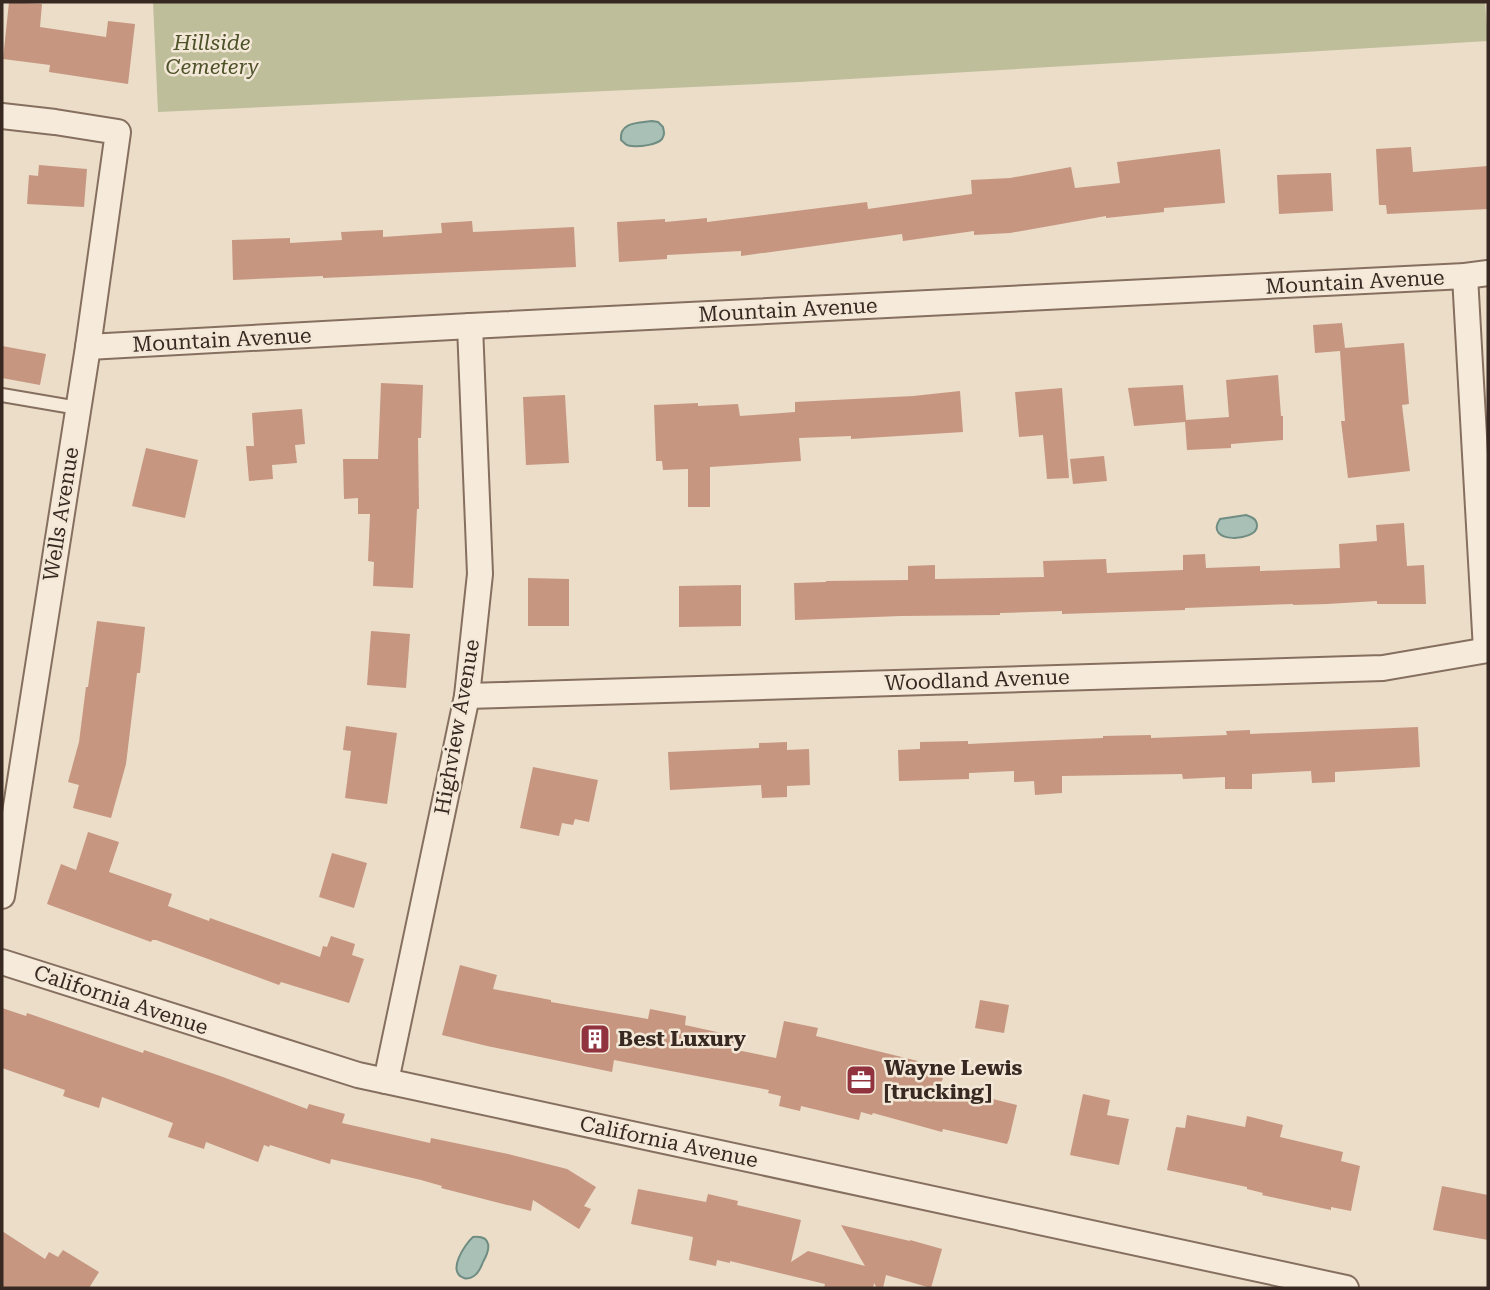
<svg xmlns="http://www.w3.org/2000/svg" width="1490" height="1290" viewBox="0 0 1490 1290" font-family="'Roboto Serif',serif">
<rect width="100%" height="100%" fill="#ebddc8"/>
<path fill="#bebe9b" d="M153,2H1485L1488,41L799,82L158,112Z"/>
<g fill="#a9c0b6" stroke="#708d83" stroke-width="2">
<path d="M652,121L658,122L663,127C664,132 665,134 662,139C657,145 639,147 632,146C626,146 626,144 621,140C619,122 638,123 652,121Z"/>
<path d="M1246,515C1252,517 1257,519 1257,526C1257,542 1203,544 1220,519Z"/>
<path d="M473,1237C493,1235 490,1250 483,1262C481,1267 479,1273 474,1276C471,1278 467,1279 464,1278C446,1272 465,1244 473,1237Z"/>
</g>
<g fill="#c69681">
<path d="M9,2L42,4L40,27L106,37L108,21L135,24L128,84L49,72L50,65L3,59Z"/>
<path d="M1411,147L1413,172L1488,166V209L1387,214L1386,205H1379L1376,149Z"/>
<path d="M1220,149L1225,203L1164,208V212L1106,218V216L1010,233L974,235V231L903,241L902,234L741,256V251L667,255V259L619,262L617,222L665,219V222L707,218V222L867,202L868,209L972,194L971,180L1010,178L1071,167L1075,188L1120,183L1117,162Z"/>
<path d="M39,165L87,169L84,207L27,204L29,175L38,176Z"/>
<path d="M1331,173L1333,211L1279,214L1277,175Z"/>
<path d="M472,221L473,232L574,227L576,267L323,278V276L233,280L232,240L290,238V243L342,240L341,232L383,230V237L442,233L441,223Z"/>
<path d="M1342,323L1345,348L1404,343L1409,404L1402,405L1410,471L1348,478L1341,421H1345L1340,351L1315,353L1313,325Z"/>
<path d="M2,346L46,354L40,385L2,378Z"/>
<path d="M1278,375L1281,416H1283V440L1231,444V448L1187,450L1185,422L1134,426L1128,388L1183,385L1186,420L1229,417L1226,380Z"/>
<path d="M381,383L423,385L421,438H418L419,509H417L413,588L373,586L374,562L368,561L370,514H358V498L344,499L343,459H378Z"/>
<path d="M1062,388L1069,478L1047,479L1043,435L1019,437L1015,392Z"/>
<path d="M960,391L963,432L851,439V436L799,438L801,461L710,467V507H688V469L663,470L662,461H656L654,405L698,403V406L738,404L740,416L795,412V402L913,396Z"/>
<path d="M565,395L569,463L526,465L523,397Z"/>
<path d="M302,409L305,444L295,445L297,463L272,465L273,479L249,481L246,446H254L252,413Z"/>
<path d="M146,448L198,460L185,518L132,506Z"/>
<path d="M1104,456L1107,481L1073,484L1070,459Z"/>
<path d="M1404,523L1407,566L1424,565L1426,604H1377V601L1327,604L1293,605V604L1185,608V610L1124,612L1062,614V611L1000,613V615L901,616L795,620L794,583L826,582V581L908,580V566L935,565V579L1044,577L1043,561L1106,559L1107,573L1183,570V555L1205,554L1206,568L1260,566V571L1340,568L1339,544L1377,541L1376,525Z"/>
<path d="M528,578L569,579V626H528Z"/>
<path d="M741,585V626L679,627V586Z"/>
<path d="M97,621L145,627L140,673H137L126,764L111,818L73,808L79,785L68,782L79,742L86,687H88Z"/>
<path d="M371,631L410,634L406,688L367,685Z"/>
<path d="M346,726L397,733L387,804L345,798L351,751L343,750Z"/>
<path d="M1418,727L1420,767L1335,772V782L1312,783L1311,771L1252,774V789H1225V777L1183,779L1182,774L1062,776V793L1035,795L1034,781L1014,782V771L969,773V779L899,781L898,750L920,749V742L968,741V744L1103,738V736L1151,735V738L1227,735L1226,731L1250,730V734Z"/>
<path d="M787,742V750L809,749L810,785L787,786V797L762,798L761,785L670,790L668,752L759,748V743Z"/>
<path d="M533,767L598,780L589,822L575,819L573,825L562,823L559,836L520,828Z"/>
<path d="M88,832L119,842L109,872L172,894L168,906L209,921L210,918L320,957L323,946L327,947L331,936L355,944L352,955L364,959L349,1003L281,982L279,985L156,940H152L151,942L47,904L61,864L76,870Z"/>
<path d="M332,853L367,863L354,908L319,897Z"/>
<path d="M460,965L497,975L493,989L551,1000V1002L648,1019L650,1009L686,1016L685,1025L735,1036L732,1049L776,1058L784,1021L818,1028L816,1036L918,1061L916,1071L943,1078L940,1086L1017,1105L1009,1139L1007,1144L943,1129L942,1132L873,1113L872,1115L861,1112L859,1120L801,1106L800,1111L779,1106L781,1096L768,1093L769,1090L614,1060L612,1072L487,1046L442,1035Z"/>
<path d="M980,1000L1009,1005L1004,1033L975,1028Z"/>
<path d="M2,1008L26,1016L27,1013L143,1053L144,1050L223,1077L307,1109L309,1104L345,1114L342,1123L430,1143L431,1138L508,1154L567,1169L596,1187L584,1206L591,1209L579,1229L533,1200L531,1211L441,1188L442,1186L421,1180L331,1159L330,1164L270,1145L269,1147L264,1145L258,1162L206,1142L204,1149L168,1137L173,1123L102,1097L99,1108L63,1096L65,1090L2,1068Z"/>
<path d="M1083,1094L1110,1100L1107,1115L1129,1119L1119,1165L1070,1155Z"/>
<path d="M1187,1115L1245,1127L1247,1116L1283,1125L1280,1137L1343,1152L1341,1161L1360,1166L1351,1211L1331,1207V1210L1262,1195L1263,1193L1247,1189V1187L1167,1170L1176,1127L1185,1128Z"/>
<path d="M1442,1186L1488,1195V1240L1433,1230Z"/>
<path d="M638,1189L706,1202L708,1194L738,1201L737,1205L801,1220L791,1262L808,1251L865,1266L841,1225L910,1241V1240L942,1249L931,1288L886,1275L883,1288H877L874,1283L873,1288H824L825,1284L730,1261V1263L717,1260L716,1266L689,1260L693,1237L631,1224Z"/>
<path d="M2,1231L45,1259L49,1252L58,1257L63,1250L99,1272L89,1288H2Z"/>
</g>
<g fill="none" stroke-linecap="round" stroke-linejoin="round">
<g stroke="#866f5f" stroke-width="16">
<path id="lane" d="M2,395L78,408"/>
</g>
<g stroke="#866f5f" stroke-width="28">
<g id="street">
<path d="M2,116L55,122L118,132L88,347L2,896"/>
<path d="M1465,276L1486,650"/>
<path d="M88,347L470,326L1465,276L1488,273"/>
<path d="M467,696L1383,668L1488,650"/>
<path d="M2,962L358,1075L1346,1288"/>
<path d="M386,1081L467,696L480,574L470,326"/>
</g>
</g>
<use href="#lane" stroke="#f6ebdb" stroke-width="12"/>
<use href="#street" stroke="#f6ebdb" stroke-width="24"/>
</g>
<defs>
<g id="building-square" transform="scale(1.575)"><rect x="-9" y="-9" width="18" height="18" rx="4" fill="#90333f" stroke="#f3e8d7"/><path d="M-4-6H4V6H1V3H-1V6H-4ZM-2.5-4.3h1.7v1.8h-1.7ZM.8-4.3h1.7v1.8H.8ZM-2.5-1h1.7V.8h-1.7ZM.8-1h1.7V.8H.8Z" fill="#fff"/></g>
<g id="office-square" transform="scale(1.575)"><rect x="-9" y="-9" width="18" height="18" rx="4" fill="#90333f" stroke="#f3e8d7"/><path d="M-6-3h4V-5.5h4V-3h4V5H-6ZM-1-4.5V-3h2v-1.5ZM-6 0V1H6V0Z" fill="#fff"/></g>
</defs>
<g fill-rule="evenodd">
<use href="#building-square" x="595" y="1039"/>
<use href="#office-square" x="861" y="1080"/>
</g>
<g text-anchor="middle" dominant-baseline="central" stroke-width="5" stroke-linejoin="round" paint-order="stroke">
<g font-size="21" font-style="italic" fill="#4d5229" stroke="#f3e8d7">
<text x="212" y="43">Hillside<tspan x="212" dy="24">Cemetery</tspan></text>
</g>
<g font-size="21" fill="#372921" stroke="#f3e8d7">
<text transform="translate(1355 282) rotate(-3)">Mountain Avenue</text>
<text transform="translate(788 310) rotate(-3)">Mountain Avenue</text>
<text transform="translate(222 340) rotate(-3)">Mountain Avenue</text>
<text transform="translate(61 514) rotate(-81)">Wells Avenue</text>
<text transform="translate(977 680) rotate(-2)">Woodland Avenue</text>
<text transform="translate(457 727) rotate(-80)">Highview Avenue</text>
<text transform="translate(121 1000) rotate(18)">California Avenue</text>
<text transform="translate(669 1142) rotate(12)">California Avenue</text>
</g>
<g font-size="21" font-weight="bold" fill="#372921" stroke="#f3e8d7" text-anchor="start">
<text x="618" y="1039">Best Luxury</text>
<text x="884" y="1068">Wayne Lewis<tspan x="884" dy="24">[trucking]</tspan></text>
</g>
</g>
<rect width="1490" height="1290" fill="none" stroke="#372921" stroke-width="7"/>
</svg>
